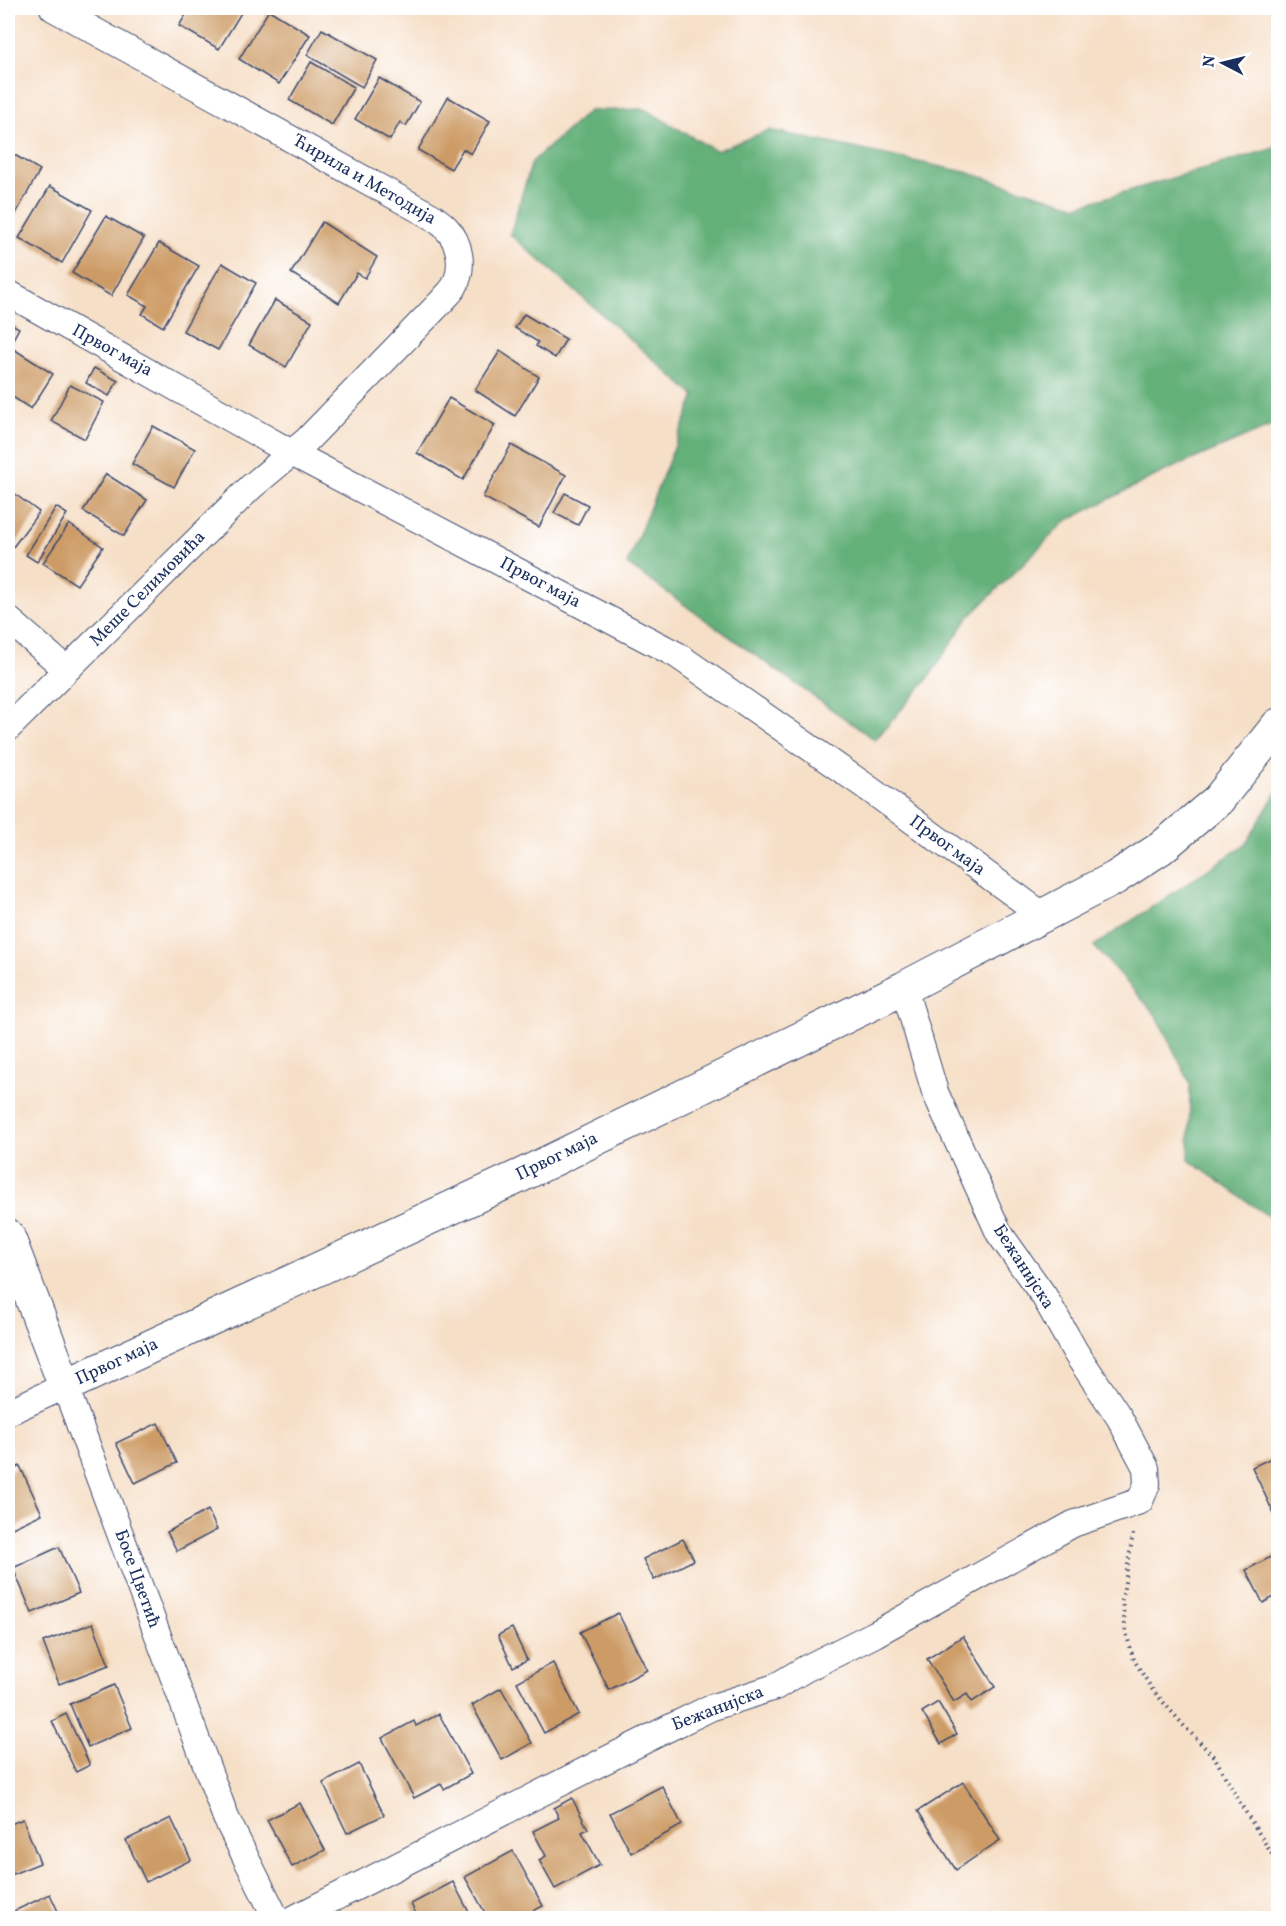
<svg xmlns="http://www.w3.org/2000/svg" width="1286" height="1926" font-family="Vollkorn,serif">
	<rect width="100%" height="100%" fill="#fff"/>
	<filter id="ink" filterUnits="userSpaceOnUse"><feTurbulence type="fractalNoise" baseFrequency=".0167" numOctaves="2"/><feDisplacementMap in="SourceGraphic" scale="12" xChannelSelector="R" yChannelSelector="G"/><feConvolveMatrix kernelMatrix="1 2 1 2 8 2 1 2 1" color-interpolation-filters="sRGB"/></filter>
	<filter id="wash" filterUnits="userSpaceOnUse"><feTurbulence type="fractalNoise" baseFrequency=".008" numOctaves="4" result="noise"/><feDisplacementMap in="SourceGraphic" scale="24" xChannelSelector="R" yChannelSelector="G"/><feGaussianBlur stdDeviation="1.35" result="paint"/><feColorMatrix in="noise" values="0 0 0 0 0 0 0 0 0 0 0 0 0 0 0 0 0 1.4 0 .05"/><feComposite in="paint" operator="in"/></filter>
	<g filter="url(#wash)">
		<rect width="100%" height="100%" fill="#f6dfc7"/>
		<g fill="#63b079" stroke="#3f706c" stroke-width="1.5">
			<polygon points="644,109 716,151 769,130 965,172 1077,206 1278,147 1278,423 1161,473 1066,521 968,618 927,680 875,740 627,564 695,396 510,234 532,162 589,111"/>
			<polygon points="1278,789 1278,1223 1189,1160 1190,1083 1156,1015 1094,946 1246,844"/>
		</g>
		<g id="blocks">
			<g fill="#cd9c66">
				<polygon points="190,8 244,8 219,49 179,26"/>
				<polygon points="269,10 310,35 279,84 239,59"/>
				<polygon points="322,29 377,60 362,87 307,55"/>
				<polygon points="311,62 354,87 332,125 289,100"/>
				<polygon points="379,78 420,102 406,126 400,122 390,140 355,119"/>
				<polygon points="448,97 490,121 471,154 463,149 451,169 418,150"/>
				<polygon points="8,151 40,170 8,228"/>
				<polygon points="50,186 92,210 62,263 19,238"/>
				<polygon points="106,216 144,238 111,296 72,273"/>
				<polygon points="322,222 377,257 365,278 357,273 339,303 291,273"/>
				<polygon points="159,243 199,266 163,327 142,314 147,306 128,295"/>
				<polygon points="222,263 256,283 218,350 183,331"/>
				<polygon points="275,300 312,321 286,367 249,345"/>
				<polygon points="524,314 566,339 555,358 536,346 538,342 515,328"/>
				<polygon points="8,322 19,328 12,341 8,339"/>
				<polygon points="12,348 53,374 31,409 8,394 8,354"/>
				<polygon points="500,351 539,377 515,416 475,390"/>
				<polygon points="94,368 118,381 109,396 86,383"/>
				<polygon points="70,385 104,402 85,439 51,421"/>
				<polygon points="449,398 495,425 463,480 417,453"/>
				<polygon points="153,426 195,449 174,487 132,464"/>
				<polygon points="511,445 566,475 539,527 483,497"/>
				<polygon points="106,474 147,500 124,536 83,511"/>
				<polygon points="8,489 39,512 13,547 8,542"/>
				<polygon points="565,493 588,505 578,525 554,513"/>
				<polygon points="56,507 67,514 37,562 26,555"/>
				<polygon points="69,524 103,547 77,585 43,563"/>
				<polygon points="158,1423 177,1463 135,1483 116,1443"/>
				<polygon points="1278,1455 1278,1512 1274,1514 1252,1467"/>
				<polygon points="20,1466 42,1514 8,1530 8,1472"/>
				<polygon points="208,1510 217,1530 177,1551 167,1532"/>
				<polygon points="683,1539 694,1560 654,1580 643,1559"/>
				<polygon points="59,1547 79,1593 32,1613 13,1568"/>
				<polygon points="1278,1553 1278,1595 1263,1603 1246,1570"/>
				<polygon points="618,1613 647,1670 609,1690 580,1632"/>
				<polygon points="93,1623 109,1665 59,1684 43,1642"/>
				<polygon points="512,1628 527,1660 513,1667 498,1635"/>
				<polygon points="963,1636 995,1687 972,1702 967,1694 954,1702 927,1659"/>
				<polygon points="553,1663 579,1714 544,1733 517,1682"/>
				<polygon points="114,1685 132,1728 88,1747 70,1704"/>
				<polygon points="501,1688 532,1743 502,1760 472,1705"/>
				<polygon points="938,1702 957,1734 941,1744 922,1712"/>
				<polygon points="66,1714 90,1765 76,1772 52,1721"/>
				<polygon points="439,1714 471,1774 444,1789 441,1784 414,1798 382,1738 414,1721 416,1726"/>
				<polygon points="359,1764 384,1815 347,1833 323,1783"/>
				<polygon points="963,1782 1000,1840 956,1870 918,1811"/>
				<polygon points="662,1786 682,1825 631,1853 610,1813"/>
				<polygon points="572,1798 588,1829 582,1832 600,1865 555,1889 539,1860 546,1856 533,1831 559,1818 554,1808"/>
				<polygon points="300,1803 325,1850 292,1867 267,1820"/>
				<polygon points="171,1818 191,1860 146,1882 126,1840"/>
				<polygon points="23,1819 40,1863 8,1876 8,1825"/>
				<polygon points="513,1851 543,1906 520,1918 488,1918 465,1877"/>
				<polygon points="453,1882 472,1918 418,1918 411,1904"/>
				<polygon points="50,1894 61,1918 8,1918 8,1914"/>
			</g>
		</g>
	</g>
	<g filter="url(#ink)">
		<use href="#blocks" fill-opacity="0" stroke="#3c496e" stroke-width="1.5"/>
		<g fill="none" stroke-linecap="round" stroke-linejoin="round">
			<defs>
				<g id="street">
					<polyline points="8,293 290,452 677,655 865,786 1044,916"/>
					<polyline points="8,619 66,669"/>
					<path d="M 8,728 L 251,487 L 306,441 L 441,302 C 445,297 451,292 454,287 C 464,268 461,243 446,228 C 442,223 436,220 431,216 L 53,8"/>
					<polyline points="8,1412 65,1386 226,1818 276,1918"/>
					<polyline points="295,1918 665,1730 710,1708 775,1687 805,1669 875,1634 1073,1524 1140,1501 1147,1484 1146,1468 1119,1417 1076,1353 1044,1296 999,1233 935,1092 904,988"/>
				</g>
				<polyline id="secondary" points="8,1236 65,1386 520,1176 904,988 1115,878 1161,848 1218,800 1278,725"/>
			</defs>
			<use href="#street" stroke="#3c496e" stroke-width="28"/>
			<use href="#secondary" stroke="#3c496e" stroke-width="35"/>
			<polyline stroke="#3c496e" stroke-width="4" stroke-dasharray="1.5 4.5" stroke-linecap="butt" points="1133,1534 1122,1600 1126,1633 1134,1660 1152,1689 1184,1726 1215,1758 1237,1798 1278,1864"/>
			<use href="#street" stroke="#fff" stroke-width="26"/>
			<use href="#secondary" stroke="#fff" stroke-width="33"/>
		</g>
	</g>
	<g text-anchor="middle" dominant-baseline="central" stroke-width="4.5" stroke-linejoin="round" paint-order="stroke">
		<g font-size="18" fill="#1b2f5e" stroke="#fff">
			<text transform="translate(364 180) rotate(30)">Ћирила и Методија</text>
			<text transform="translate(112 351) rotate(29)">Првог маја</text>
			<text transform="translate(540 583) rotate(28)">Првог маја</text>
			<text transform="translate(148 589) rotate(-45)">Меше Селимовића</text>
			<text transform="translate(947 846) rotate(36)">Првог маја</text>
			<text transform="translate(557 1157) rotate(-26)">Првог маја</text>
			<text transform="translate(1023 1267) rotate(57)">Бежанијска</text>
			<text transform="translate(117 1362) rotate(-25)">Првог маја</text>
			<text transform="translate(137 1579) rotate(70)">Босе Цветић</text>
			<text transform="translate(718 1709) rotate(-21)">Бежанијска</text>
		</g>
	</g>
	<rect width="1286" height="1926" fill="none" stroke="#fff" stroke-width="30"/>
	<g transform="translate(1223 63) rotate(277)" stroke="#ffffff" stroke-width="4.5" paint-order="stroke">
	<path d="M0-4.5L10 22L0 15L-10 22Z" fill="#1b2f5e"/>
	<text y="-9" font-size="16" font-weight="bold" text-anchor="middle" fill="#1b2f5e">N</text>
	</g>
</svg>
